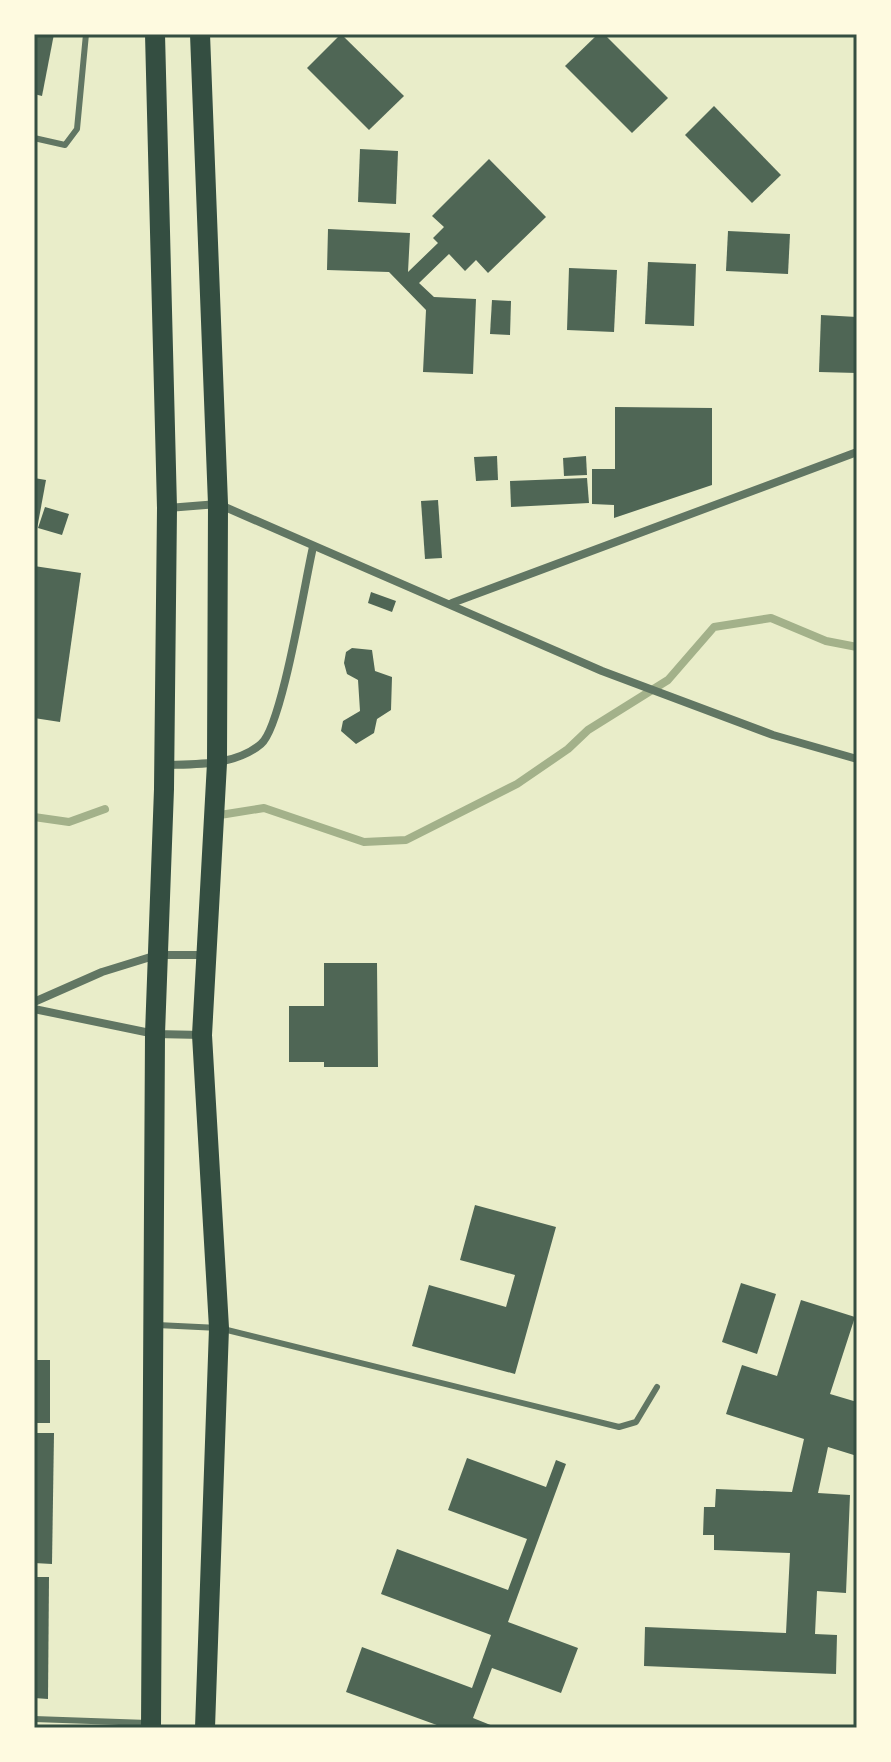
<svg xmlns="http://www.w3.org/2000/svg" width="891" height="1762" font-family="'Source Sans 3',sans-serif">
	<rect width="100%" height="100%" fill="#e9edc9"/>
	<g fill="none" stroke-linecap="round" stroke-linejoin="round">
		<g stroke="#a3b18a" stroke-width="8">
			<polyline points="220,815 264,808 364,842 406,840 517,784 568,749 588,730 668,680 714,627 771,618 826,641 857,647"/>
			<polyline points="34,817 69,822 105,809"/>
		</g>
	</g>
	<g fill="#4f6655">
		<polygon points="34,34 54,34 42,96 34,94"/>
		<polygon points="341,34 404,96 369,130 307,68"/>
		<polygon points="598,34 604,34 668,98 632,133 565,66"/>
		<polygon points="714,106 781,175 752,203 685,135"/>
		<polygon points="360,149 398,151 396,204 358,202"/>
		<polygon points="489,159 546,217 488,273 476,260 465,271 449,254 419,283 434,297 476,299 473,374 423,372 426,310 389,272 327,270 328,229 410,233 408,272 438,243 433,238 444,227 432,216"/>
		<polygon points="728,231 790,234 788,274 726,271"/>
		<polygon points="648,262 696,264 694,326 645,324"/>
		<polygon points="569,268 617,270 614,332 567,330"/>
		<polygon points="492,300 511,301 510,335 490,334"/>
		<polygon points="821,315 857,317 857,373 819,372"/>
		<polygon points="615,407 712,408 712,485 614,518 614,505 592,504 592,469 615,469"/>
		<polygon points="497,456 498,480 476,481 474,457"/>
		<polygon points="586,456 587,475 564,476 563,458"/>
		<polygon points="34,478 46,480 37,529 34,528"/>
		<polygon points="587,478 589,503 511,507 510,481"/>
		<polygon points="438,500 442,558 425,559 421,501"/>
		<polygon points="45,507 69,514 62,535 38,528"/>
		<polygon points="34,566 81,573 60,722 34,718"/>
		<polygon points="371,592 396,601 392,612 368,603"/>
		<polygon points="352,648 372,650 375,671 392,677 391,710 377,719 374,733 356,744 341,731 343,721 360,711 358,680 347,674 344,663 346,652"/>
		<polygon points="324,963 377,963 378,1067 324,1067 324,1062 289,1062 289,1006 324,1006"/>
		<polygon points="475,1205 556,1227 515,1374 412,1346 429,1285 506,1307 515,1275 460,1260"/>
		<polygon points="741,1283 776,1294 757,1354 722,1342"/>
		<polygon points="801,1300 855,1317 830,1394 857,1402 857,1456 828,1447 818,1493 850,1495 846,1593 817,1591 815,1634 837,1635 836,1674 644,1666 645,1627 786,1633 790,1553 714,1550 714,1535 703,1535 704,1507 715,1507 716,1489 792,1492 804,1439 726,1414 742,1365 777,1376"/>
		<rect x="34" y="1360" width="16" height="63"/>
		<polygon points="34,1433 54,1433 52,1564 34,1563"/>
		<polygon points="467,1458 546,1487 556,1460 566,1464 508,1622 578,1648 561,1693 492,1668 473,1718 498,1728 445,1728 346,1692 362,1647 472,1688 491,1635 381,1594 397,1549 508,1590 527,1539 448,1510"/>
		<polygon points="34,1577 49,1577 48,1699 34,1698"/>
	</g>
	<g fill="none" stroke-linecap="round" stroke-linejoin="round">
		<g stroke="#617663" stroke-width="6">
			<polyline points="34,138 65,145 77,129 86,34"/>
			<polyline points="157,1325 219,1328 619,1427 636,1422 657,1387"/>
			<polyline points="34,1719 148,1723"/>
		</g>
		<g stroke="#617663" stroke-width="8">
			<polyline points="168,508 218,504 602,671 773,735 857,759"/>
			<polyline points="452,603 857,452"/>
			<path d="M 165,765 C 196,764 235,766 261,744 C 282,727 305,581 313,547"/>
			<polyline points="34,1002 102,972 157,955 205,955"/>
			<polyline points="34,1009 155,1034 202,1035"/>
		</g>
		<g stroke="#344e41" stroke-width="20">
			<polyline points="200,34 218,504 217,763 202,1035 219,1328 205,1728"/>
			<polyline points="151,1728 155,1034 164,789 167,508 155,34"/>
		</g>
	</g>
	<rect width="891" height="1762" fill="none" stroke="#fefae0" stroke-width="72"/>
	<rect x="36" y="36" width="819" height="1690" fill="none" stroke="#344e41" stroke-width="3"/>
</svg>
